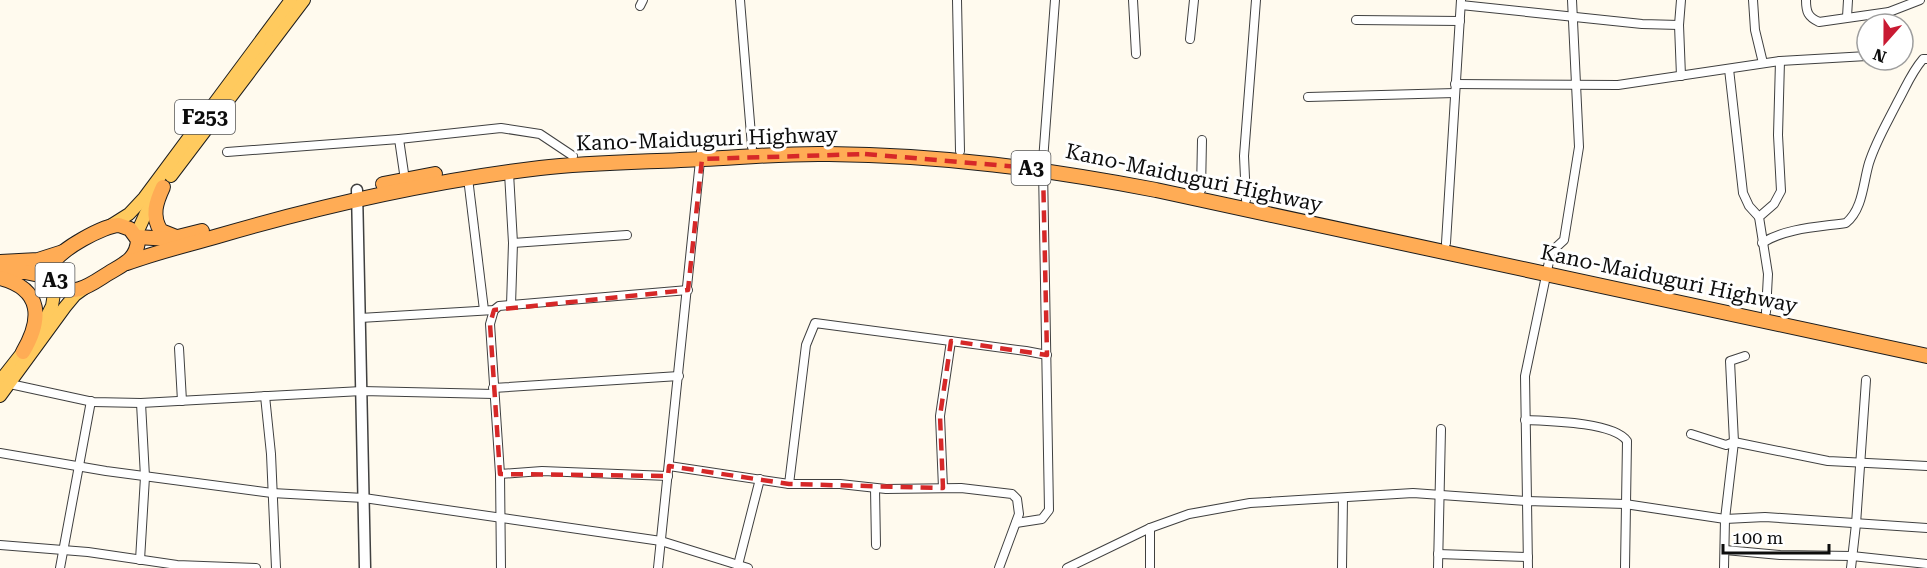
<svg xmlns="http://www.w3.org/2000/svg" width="1927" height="568" font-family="'Roboto Serif',serif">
	<rect width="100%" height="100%" fill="#fffaee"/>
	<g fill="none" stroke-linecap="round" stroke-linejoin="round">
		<defs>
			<g id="minor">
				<polyline points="740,0 752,147"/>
				<polyline points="957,0 960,151"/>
				<polyline points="1133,0 1136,54"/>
				<polyline points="1681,0 1679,25 1681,76"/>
				<polyline points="1753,0 1755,30 1763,63"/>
				<path d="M 1806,0 C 1806,12 1808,17 1819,22 L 1889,12"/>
				<polyline points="1461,5 1642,24 1679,25"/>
				<polyline points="640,6 643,0"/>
				<polyline points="1847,17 1848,0"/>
				<polyline points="1356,20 1460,21"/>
				<polyline points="1888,24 1889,12 1920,0"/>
				<polyline points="1190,39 1194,0"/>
				<polyline points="1729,69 1743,193 1749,206 1759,217"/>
				<polyline points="1455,84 1618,85 1780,61 1867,56"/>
				<polyline points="1308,97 1455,93"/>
				<polyline points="399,139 405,180"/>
				<polyline points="227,152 399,139 501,128 540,134 573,156"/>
				<polyline points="1043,161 1055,0"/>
				<polyline points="509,173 513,243 511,305"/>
				<polyline points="468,178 484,310"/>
				<polyline points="1201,190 1202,140"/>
				<polyline points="1246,200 1244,156 1256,0"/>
				<polyline points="513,243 627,235"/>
				<polyline points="1446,243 1461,0"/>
				<path d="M 1762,243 C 1786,228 1818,227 1846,223 C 1863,209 1863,183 1869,163 C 1876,141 1887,123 1897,103 C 1906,87 1911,73 1923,59 L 1927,59"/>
				<polyline points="494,310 490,324 500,474 501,568"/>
				<polyline points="1766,312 1768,274 1759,217 1774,204 1781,191 1778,135 1780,61"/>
				<polyline points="360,318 494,310 499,306 688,290"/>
				<polyline points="179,348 182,401"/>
				<polyline points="10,384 93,402 141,403 362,391 494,394"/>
				<polyline points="493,388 679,376"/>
				<polyline points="265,396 271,454 276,568"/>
				<path d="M 1525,420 C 1548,421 1614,422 1627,441 L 1625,568"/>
				<polyline points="1691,434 1726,445 1734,442 1828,461 1927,466"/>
				<polyline points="0,453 106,471 272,493 364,498 661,541 748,568"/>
				<polyline points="669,466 789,484 840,484 886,489 961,488 1012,494 1017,499 1019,514 999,568"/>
				<polyline points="500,474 542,471 668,476"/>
				<polyline points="789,484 806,345 815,323 1026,351 1047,355"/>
				<polyline points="875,488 876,545"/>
				<polyline points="943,488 940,416 951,341"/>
				<polyline points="1016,523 1042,519 1049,510 1043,169"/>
				<polyline points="0,545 88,552 177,565 256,568"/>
				<polyline points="1725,550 1780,555 1852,556 1927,564"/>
				<polyline points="1438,554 1528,557"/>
				<polyline points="140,560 145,477 141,403"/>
				<polyline points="738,565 760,479"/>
				<polyline points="60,568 91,401"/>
				<polyline points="658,568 701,151"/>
				<polyline points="1067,568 1150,528 1189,514 1250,503 1413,493 1527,501 1525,376 1551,252 1564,240 1579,147 1572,0"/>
				<polyline points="1150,568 1150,528"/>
				<polyline points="1342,568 1343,498"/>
				<polyline points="1438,568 1441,429"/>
				<polyline points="1528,568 1527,501 1625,504 1725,519 1765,517 1927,528"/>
				<polyline points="1724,568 1725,519 1734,442 1730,361 1745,356"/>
				<polyline points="1851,568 1856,524 1866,380"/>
			</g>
			<polyline id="tertiary" points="357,190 365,568"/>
			<g id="primary">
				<polyline points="171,176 304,0"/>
				<polyline points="110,226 129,214 144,198 291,0"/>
				<polyline points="136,235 146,213 157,195"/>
				<polyline points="41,328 52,306 56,281"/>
				<polyline points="0,381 29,344"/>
				<polyline points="0,396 65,307 75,295 86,287"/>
			</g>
			<g id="trunk">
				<polyline points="383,184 435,174"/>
				<path d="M 163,187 C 156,202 151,216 161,231 L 176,237"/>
				<path d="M 119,225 L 130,229 L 138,240 C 137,259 124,264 109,273 C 94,282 72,301 56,282 C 52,277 51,270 53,264 C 58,250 105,225 119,225 Z"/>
				<polyline points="137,237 170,239 202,231"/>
				<polyline points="0,262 38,260 63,252"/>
				<path d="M 127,263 C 157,252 187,245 218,236 C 324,205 431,181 540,168 C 594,162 649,162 703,159 C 745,157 787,153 829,154 C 941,155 1046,169 1156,190 L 1927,356"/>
				<polyline points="0,272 25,272 54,278"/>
				<path d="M 0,278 C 43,289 42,320 23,352"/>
			</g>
		</defs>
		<use href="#minor" stroke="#404040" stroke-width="10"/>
		<use href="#tertiary" stroke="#404040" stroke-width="13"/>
		<use href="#primary" stroke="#1e1e1e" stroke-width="14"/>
		<use href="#trunk" stroke="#1e1e1e" stroke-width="16"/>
		<use href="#minor" stroke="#fff" stroke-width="8"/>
		<use href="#tertiary" stroke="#fff" stroke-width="10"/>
		<use href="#primary" stroke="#ffca5e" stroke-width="12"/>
		<use href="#trunk" stroke="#ffac55" stroke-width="14"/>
	</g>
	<path fill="none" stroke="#d62828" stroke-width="4.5" stroke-dasharray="12 8" stroke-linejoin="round" d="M 865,154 L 1043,169 L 1047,355 L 951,341 L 940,416 L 943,488 L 789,484 L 669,466 L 668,476 L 500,474 L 490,324 L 494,310 L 688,290 L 702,159 Z"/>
	<g text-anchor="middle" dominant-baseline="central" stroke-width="6" stroke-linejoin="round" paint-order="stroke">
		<g fill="#fff" stroke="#565656" stroke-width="1.5">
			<rect x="175" y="100" width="60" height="34" rx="4.5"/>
			<rect x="1011.5" y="151" width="39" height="34" rx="4.5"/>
			<rect x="35.5" y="263" width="39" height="34" rx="4.5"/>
		</g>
		<g font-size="20" font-weight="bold" fill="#0d0d0d">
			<text x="205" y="117">F253</text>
			<text x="1031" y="168">A3</text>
			<text x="55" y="280">A3</text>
		</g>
		<g font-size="21" fill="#0d0d0d" stroke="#fff">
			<text transform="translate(707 139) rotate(-2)">Kano-Maiduguri Highway</text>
			<text transform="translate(1194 178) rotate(12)">Kano-Maiduguri Highway</text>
			<text transform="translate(1669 279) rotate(12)">Kano-Maiduguri Highway</text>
		</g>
	</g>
	<g transform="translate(1885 42) rotate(201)"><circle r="28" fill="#ffffff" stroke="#9e9e9e" stroke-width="1.5"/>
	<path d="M0-4.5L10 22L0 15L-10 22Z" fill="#c91a32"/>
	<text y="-9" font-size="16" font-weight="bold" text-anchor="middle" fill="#0d0d0d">N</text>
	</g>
	<path d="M1723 544v9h106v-9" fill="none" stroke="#0d0d0d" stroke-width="3"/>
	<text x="1732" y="544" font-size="18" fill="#0d0d0d" stroke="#ffffff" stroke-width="4.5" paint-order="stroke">100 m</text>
</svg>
